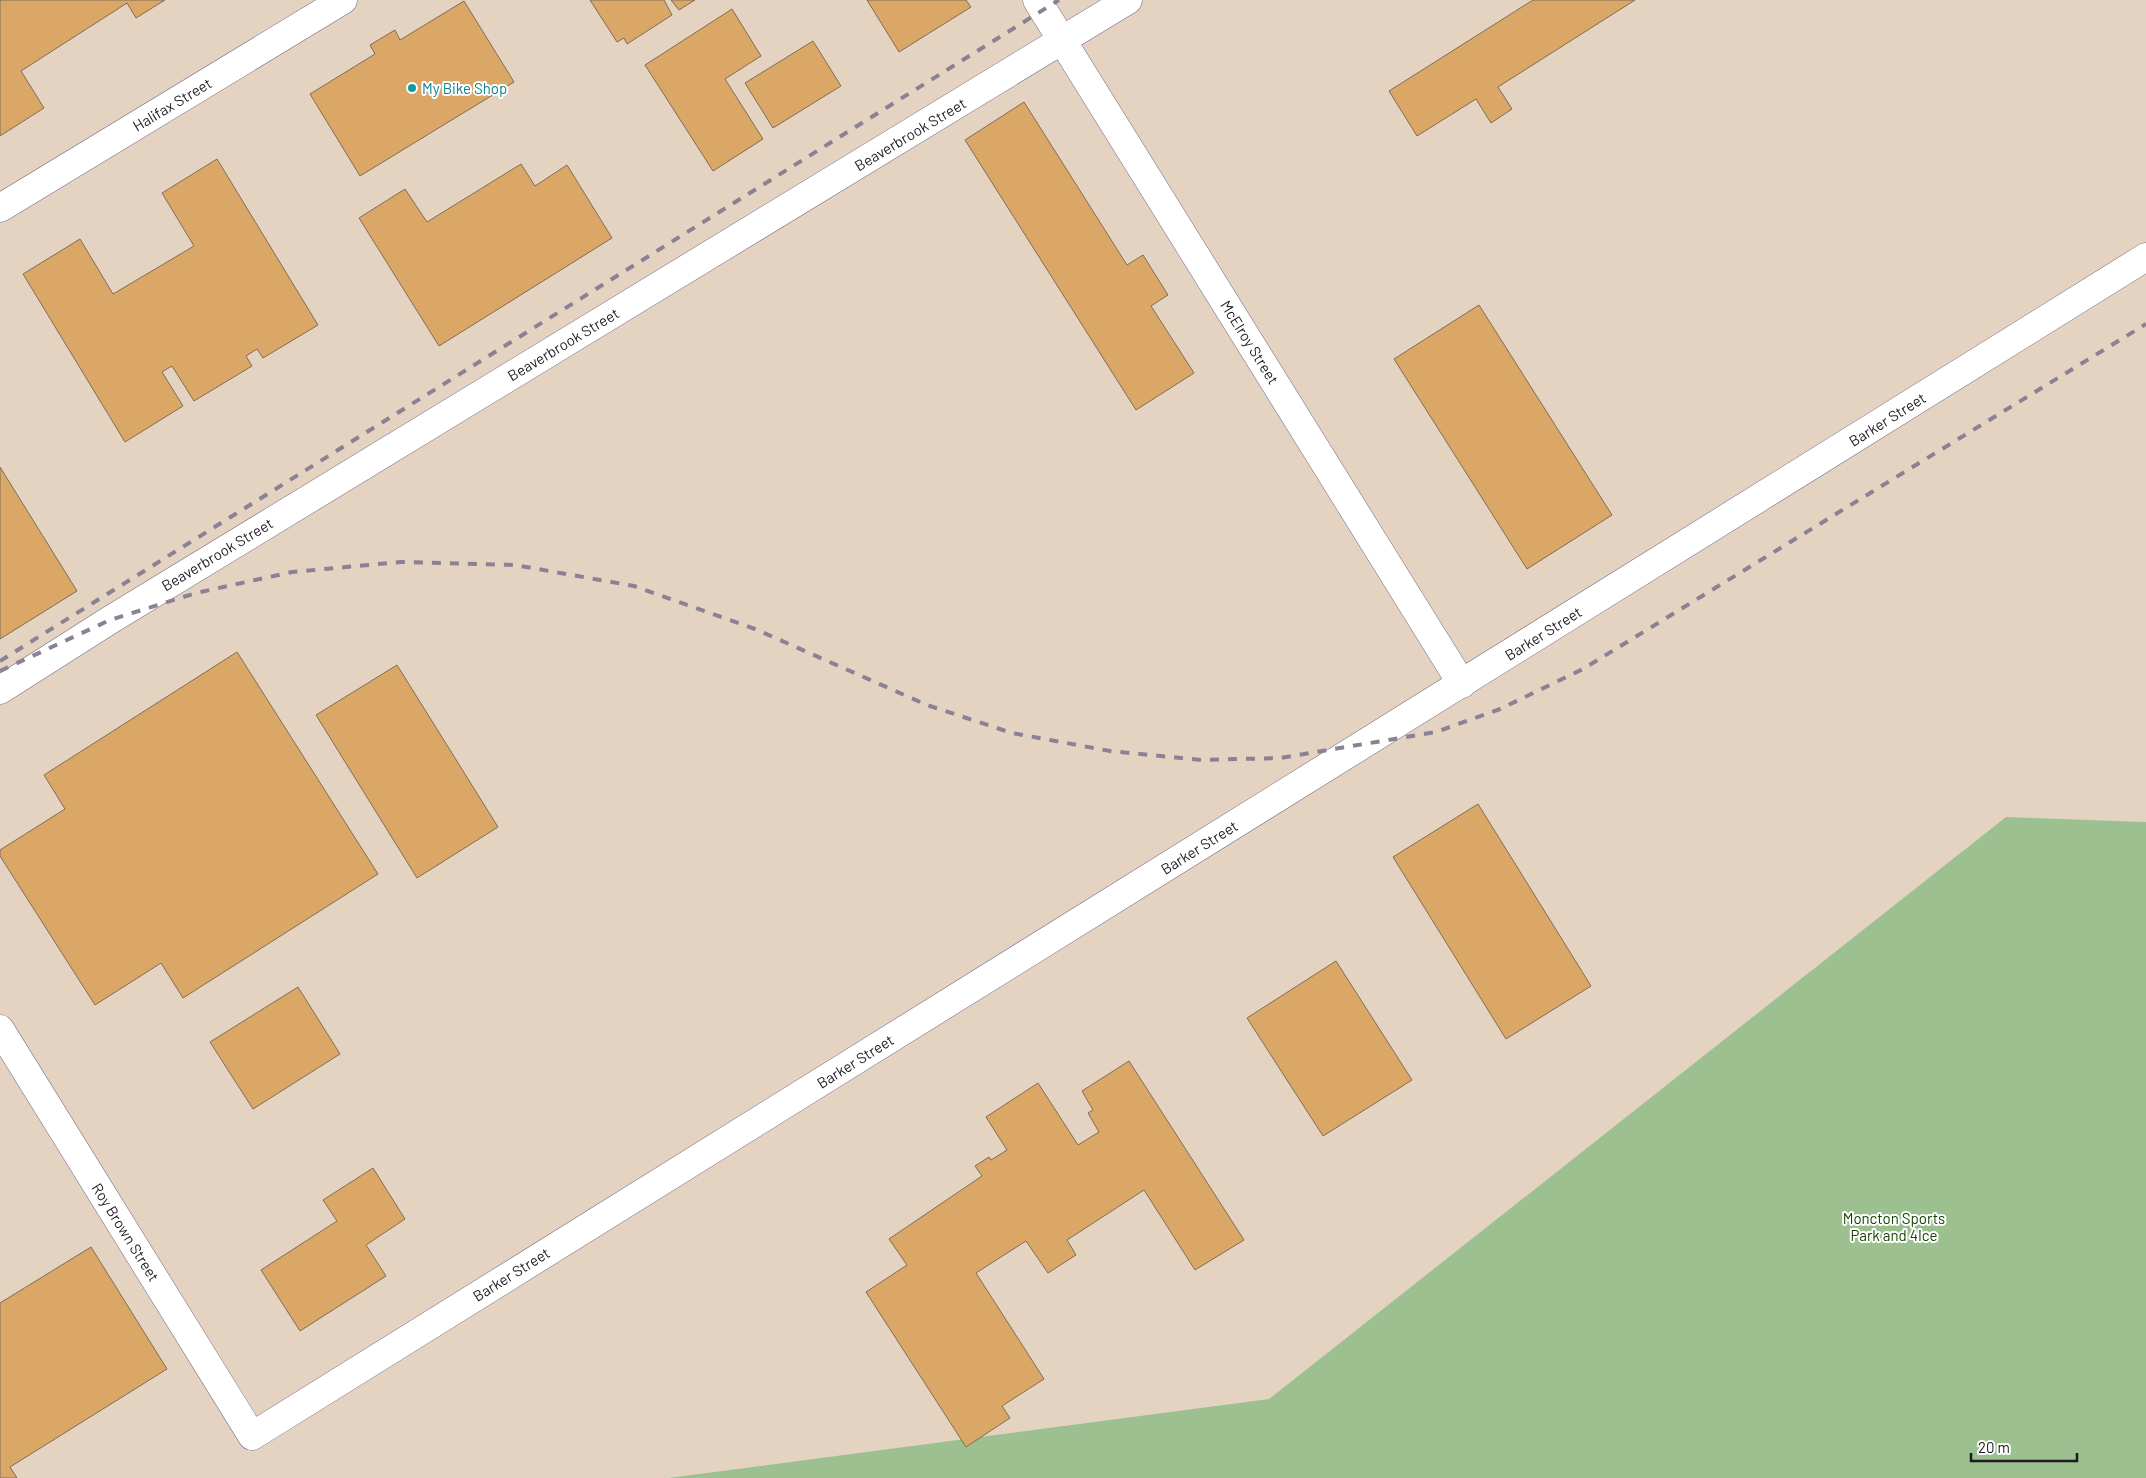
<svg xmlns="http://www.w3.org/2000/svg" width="2146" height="1478" font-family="Barlow,sans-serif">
	<rect width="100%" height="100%" fill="#e7daf6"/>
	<polygon fill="#e5d3c2" points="0,0 2146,0 2146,822 2006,817 1269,1399 668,1478 0,1478"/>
	<polygon fill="#9cc08f" points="2006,817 2146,822 2146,1478 668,1478 1269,1399"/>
	<g fill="#daa767" stroke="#7f6d57">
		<polygon points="0,0 165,0 136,18 127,3 21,71 44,108 0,136"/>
		<polygon points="590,0 664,0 672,15 627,44 624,38 617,42"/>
		<polygon points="671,0 695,0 679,10"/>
		<polygon points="867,0 966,0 971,7 899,52"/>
		<polygon points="1533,0 1635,0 1498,87 1512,109 1491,123 1476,99 1417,136 1389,91"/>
		<polygon points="464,1 514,82 360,176 310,94 375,54 370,45 395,30 400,40"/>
		<polygon points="732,9 761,56 725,79 763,139 713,171 645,65"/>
		<polygon points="813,41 841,86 773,128 745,83"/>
		<polygon points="1024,102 1127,265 1143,255 1168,295 1151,306 1194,373 1136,410 965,140"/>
		<polygon points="217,159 318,325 263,358 257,349 246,356 252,366 194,401 172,366 162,372 183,406 125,442 23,274 80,239 113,294 194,246 162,193"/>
		<polygon points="521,164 535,186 567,165 612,238 439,346 359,218 405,189 427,222"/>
		<polygon points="1479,305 1612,515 1527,569 1394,359"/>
		<polygon points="0,467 77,591 0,639"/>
		<polygon points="237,652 378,874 183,998 161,963 95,1005 0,856 0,850 65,809 44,775"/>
		<polygon points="397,665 498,827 417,878 316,715"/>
		<polygon points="1478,804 1591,986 1506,1039 1393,857"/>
		<polygon points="1336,961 1412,1080 1323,1136 1247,1018"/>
		<polygon points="298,987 340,1054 253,1109 210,1042"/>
		<polygon points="1129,1061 1244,1240 1195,1270 1144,1190 1067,1240 1076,1255 1048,1273 1026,1241 976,1273 1044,1379 1002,1406 1010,1418 966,1447 866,1292 907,1265 889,1239 982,1176 975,1166 989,1157 991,1160 1007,1150 986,1117 1038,1083 1078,1145 1099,1132 1088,1113 1093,1110 1082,1091"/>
		<polygon points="373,1168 405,1219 366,1245 386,1276 300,1331 261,1270 337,1221 323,1200"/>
		<polygon points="91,1247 167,1369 10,1467 17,1478 0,1478 0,1303"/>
	</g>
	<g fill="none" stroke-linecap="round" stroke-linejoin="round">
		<defs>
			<g id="street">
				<polyline points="1037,0 1462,684"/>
				<polyline points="0,208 343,0"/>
				<polyline points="0,690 110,620 1128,0"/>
				<polyline points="0,1029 252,1436 2146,257"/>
			</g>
		</defs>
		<use href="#street" stroke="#786c85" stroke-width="29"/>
		<use href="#street" stroke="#fff" stroke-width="28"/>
		<g stroke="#8a8194" stroke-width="4" stroke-dasharray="9 9" stroke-linecap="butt">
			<polyline points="0,661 1059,0"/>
			<polyline points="0,671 110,620 196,593 292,572 401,562 515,565 634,586 755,629 927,705 1012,733 1110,751 1201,760 1280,758 1436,732 1500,709 1583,669 2146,324"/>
		</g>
	</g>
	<circle fill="#0f9aa8" stroke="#fff" stroke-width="2" cx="412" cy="88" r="5"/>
	<g text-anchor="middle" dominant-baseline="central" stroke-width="4" stroke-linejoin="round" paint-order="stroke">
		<g font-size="15" fill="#0d838f" stroke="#fff" text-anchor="start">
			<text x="422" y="88">My Bike Shop</text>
		</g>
		<g font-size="15" fill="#1e1923" stroke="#fff">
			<text transform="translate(172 104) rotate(-31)">Halifax Street</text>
			<text transform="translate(910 134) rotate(-31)">Beaverbrook Street</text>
			<text transform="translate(1250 342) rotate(58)">McElroy Street</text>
			<text transform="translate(563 344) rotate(-31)">Beaverbrook Street</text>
			<text transform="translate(1887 419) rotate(-32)">Barker Street</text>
			<text transform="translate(217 554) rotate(-31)">Beaverbrook Street</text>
			<text transform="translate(1543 633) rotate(-32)">Barker Street</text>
			<text transform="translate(1199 847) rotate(-32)">Barker Street</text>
			<text transform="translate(855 1061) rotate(-32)">Barker Street</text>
			<text transform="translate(126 1232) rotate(58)">Roy Brown Street</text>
			<text transform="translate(511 1274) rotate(-32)">Barker Street</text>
		</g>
		<g font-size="15" fill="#174300" stroke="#fff">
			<text x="1894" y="1218">Moncton Sports<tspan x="1894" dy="17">Park and 4Ice</tspan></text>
		</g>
	</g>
	<path d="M1971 1453v8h106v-8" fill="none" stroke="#1e1923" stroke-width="2.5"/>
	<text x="1978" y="1453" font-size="15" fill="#1e1923" stroke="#ffffff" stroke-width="4" paint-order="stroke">20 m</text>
</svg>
